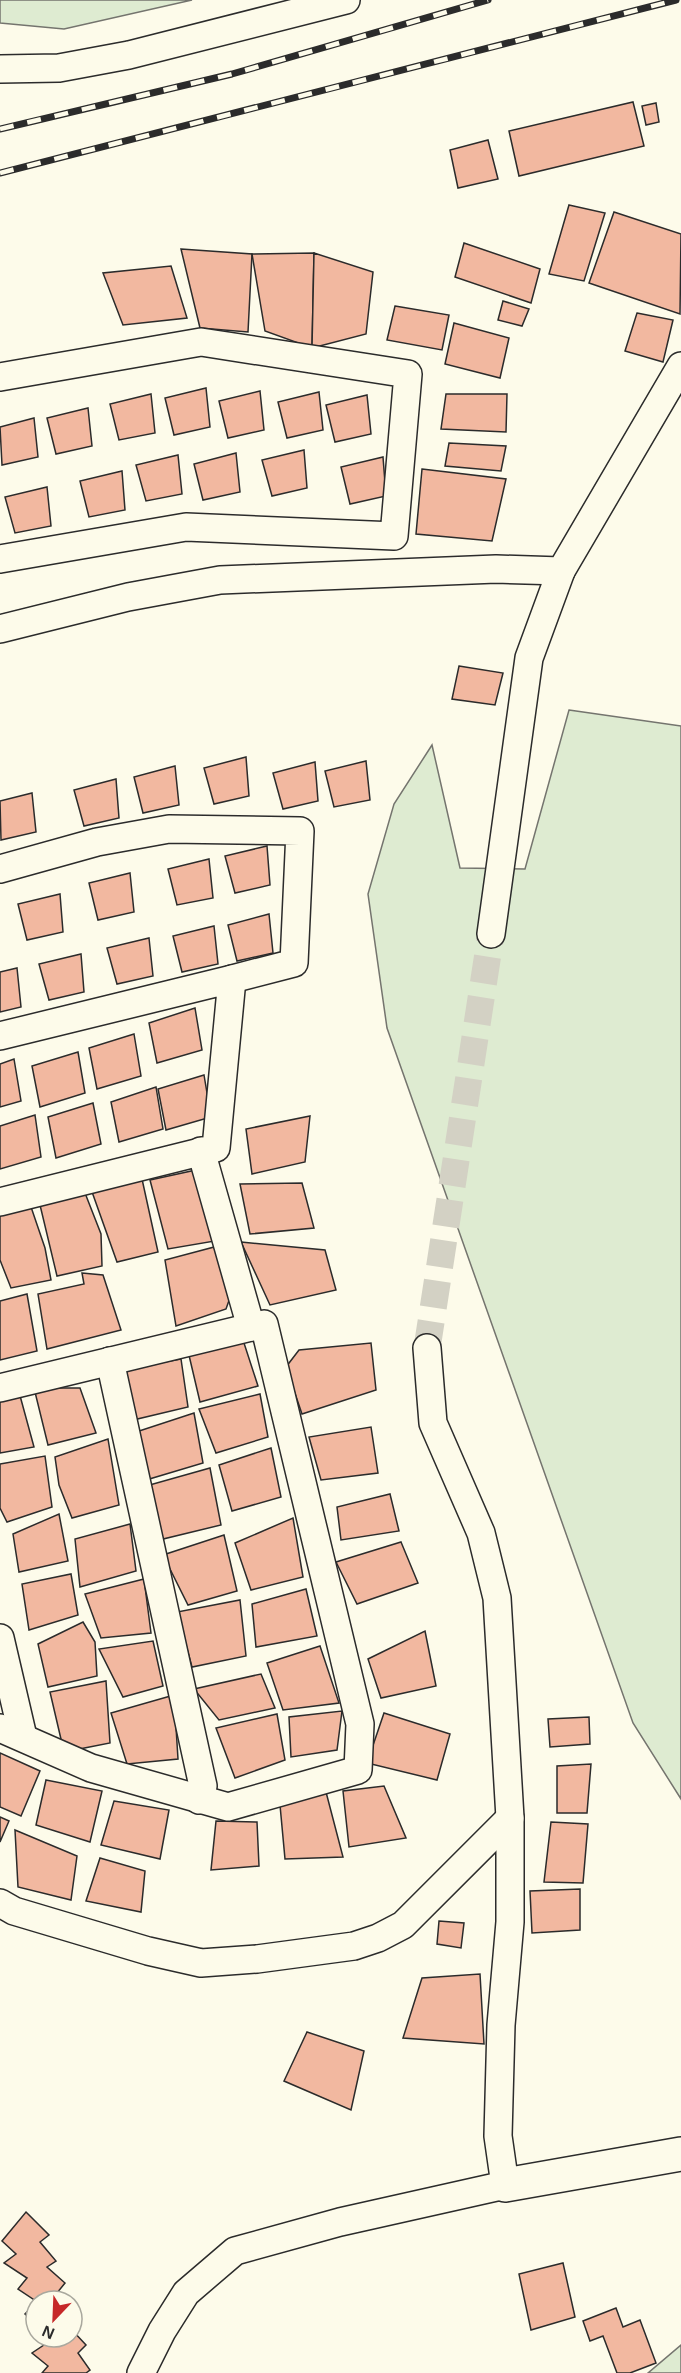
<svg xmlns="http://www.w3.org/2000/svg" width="681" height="2373" font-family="Arial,sans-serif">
	<rect width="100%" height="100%" fill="#fdfbea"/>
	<g fill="#deebd1" stroke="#74746e" stroke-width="1.5">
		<polygon points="0,0 192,0 64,29 0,23"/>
		<polygon points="569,710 681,726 681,1799 633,1723 387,1028 368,894 394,804 432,745 460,868 525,869"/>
		<polygon points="681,2345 681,2373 648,2373"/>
	</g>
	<g fill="#f2b8a0" stroke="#2b2b2b" stroke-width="1.5">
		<polygon points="633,102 644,146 519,176 509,131"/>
		<polygon points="656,103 659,122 646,125 642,106"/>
		<polygon points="488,140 498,179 458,188 450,150"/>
		<polygon points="569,205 605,213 584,281 549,274"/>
		<polygon points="614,212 681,234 680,314 589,283"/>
		<polygon points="464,243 540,269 531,303 455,277"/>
		<polygon points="181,249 252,254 248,332 200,328"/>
		<polygon points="314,253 312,348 265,331 252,254"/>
		<polygon points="314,253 373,272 366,334 312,348"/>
		<polygon points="171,266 187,318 123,325 103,273"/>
		<polygon points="503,301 529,309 522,326 498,320"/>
		<polygon points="395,306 449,315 442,350 387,340"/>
		<polygon points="637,313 673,320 663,362 625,351"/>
		<polygon points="454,323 509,338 500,378 445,364"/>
		<polygon points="206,388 210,427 174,435 165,398"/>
		<polygon points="260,391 264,430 228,438 219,401"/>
		<polygon points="319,392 323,430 287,438 278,402"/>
		<polygon points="151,394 155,433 119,440 110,404"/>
		<polygon points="446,394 507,394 506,432 441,429"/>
		<polygon points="367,395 371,434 335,442 326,405"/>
		<polygon points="88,408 92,446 56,454 47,418"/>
		<polygon points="34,418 38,457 2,465 0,427"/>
		<polygon points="449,443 506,446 501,471 445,466"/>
		<polygon points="304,450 307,488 272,496 262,460"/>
		<polygon points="236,453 240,492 203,500 194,464"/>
		<polygon points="178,455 182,494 146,501 136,465"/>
		<polygon points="383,457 386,496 350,504 341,467"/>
		<polygon points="422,469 506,479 492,541 416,534"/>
		<polygon points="122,471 125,510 89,517 80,481"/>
		<polygon points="47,487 51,526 15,533 5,497"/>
		<polygon points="459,666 503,673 495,705 452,699"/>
		<polygon points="246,757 249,796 214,804 204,768"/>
		<polygon points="366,761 370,800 334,807 325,771"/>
		<polygon points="315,762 318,801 283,809 273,773"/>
		<polygon points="175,766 179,805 143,813 134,777"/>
		<polygon points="116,779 119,818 84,826 74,790"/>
		<polygon points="32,793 36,832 1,840 0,801"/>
		<polygon points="267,846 270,885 235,893 225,856"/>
		<polygon points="209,859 213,898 177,905 168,869"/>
		<polygon points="130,873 134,912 98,920 89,883"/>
		<polygon points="60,894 63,932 27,940 18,904"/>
		<polygon points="269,914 273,953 237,961 228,925"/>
		<polygon points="214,926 218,964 182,972 173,936"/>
		<polygon points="149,938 153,976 117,984 107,948"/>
		<polygon points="81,954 84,992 49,1000 39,964"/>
		<polygon points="17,968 21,1007 0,1012 0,972"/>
		<polygon points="195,1008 202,1050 157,1063 149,1023"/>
		<polygon points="134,1034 141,1076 97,1089 89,1048"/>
		<polygon points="78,1052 85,1093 40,1107 32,1066"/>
		<polygon points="14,1059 21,1101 0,1107 0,1064"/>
		<polygon points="204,1075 211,1117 166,1130 158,1089"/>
		<polygon points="156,1087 163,1129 119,1142 111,1102"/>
		<polygon points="93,1103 101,1144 56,1158 48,1117"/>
		<polygon points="35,1115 41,1157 0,1169 0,1126"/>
		<polygon points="310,1116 305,1162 252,1174 246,1129"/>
		<polygon points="196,1170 215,1241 168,1249 150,1180"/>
		<polygon points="142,1179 158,1252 117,1262 91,1189"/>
		<polygon points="302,1183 314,1228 250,1234 240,1184"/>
		<polygon points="85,1193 101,1234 102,1266 57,1276 40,1205"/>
		<polygon points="30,1204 45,1248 51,1280 11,1288 0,1260 0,1216 7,1206"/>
		<polygon points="241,1242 325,1250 336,1290 270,1305"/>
		<polygon points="218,1246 232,1292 226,1309 176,1326 165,1260"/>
		<polygon points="82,1273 103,1275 121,1330 47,1349 38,1294 84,1284"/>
		<polygon points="27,1294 37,1351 0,1360 0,1301"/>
		<polygon points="243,1340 258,1386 200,1402 188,1351"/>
		<polygon points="371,1343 376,1390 302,1414 286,1367 299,1350"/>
		<polygon points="181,1359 188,1407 133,1420 120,1370"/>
		<polygon points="34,1388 80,1388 96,1433 48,1445"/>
		<polygon points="19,1392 34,1447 0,1453 0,1400"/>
		<polygon points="260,1394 268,1437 216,1453 199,1409"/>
		<polygon points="194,1413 203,1463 146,1480 133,1433"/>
		<polygon points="371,1427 378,1473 321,1480 309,1437"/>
		<polygon points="108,1439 119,1505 72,1518 59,1485 55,1457"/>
		<polygon points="271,1448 281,1497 232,1511 219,1465"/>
		<polygon points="45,1456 52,1507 7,1522 0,1508 0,1464"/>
		<polygon points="210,1468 221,1525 163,1539 146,1486"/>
		<polygon points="390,1494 399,1531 341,1540 337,1507"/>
		<polygon points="59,1514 68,1561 19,1572 13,1534"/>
		<polygon points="293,1518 303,1577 251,1590 235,1543"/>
		<polygon points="130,1524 136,1571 80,1587 75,1539"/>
		<polygon points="224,1535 237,1591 188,1605 163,1555"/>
		<polygon points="401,1542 418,1583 357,1604 336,1562"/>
		<polygon points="71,1574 78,1615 29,1630 22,1584"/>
		<polygon points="144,1579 151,1633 101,1638 85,1594"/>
		<polygon points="306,1589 317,1636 256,1647 252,1604"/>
		<polygon points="240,1600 246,1656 192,1667 177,1612"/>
		<polygon points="83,1622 95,1642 97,1676 48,1687 38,1644"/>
		<polygon points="425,1631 436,1686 381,1698 368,1659"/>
		<polygon points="153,1641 163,1686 123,1697 99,1649"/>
		<polygon points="320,1646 339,1703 283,1710 267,1663"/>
		<polygon points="261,1674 275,1708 219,1720 194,1689"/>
		<polygon points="106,1681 110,1743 64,1752 50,1692"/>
		<polygon points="174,1695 178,1759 127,1764 111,1713"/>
		<polygon points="342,1711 337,1750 291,1757 289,1717"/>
		<polygon points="384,1713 450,1734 437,1780 367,1763"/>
		<polygon points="277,1714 285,1760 235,1778 216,1728"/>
		<polygon points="589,1717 590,1744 550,1747 548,1719"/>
		<polygon points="0,1753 40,1771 21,1816 0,1807"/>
		<polygon points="591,1764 587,1813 557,1813 557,1766"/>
		<polygon points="46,1780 102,1791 90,1842 36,1825"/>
		<polygon points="384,1786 406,1838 349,1847 343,1791"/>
		<polygon points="326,1792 343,1857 285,1859 280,1805"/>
		<polygon points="114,1801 169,1810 160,1859 101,1845"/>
		<polygon points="0,1817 9,1821 0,1842"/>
		<polygon points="216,1821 257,1822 259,1866 211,1870"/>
		<polygon points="551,1822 588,1824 583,1883 544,1882"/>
		<polygon points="15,1830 77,1856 71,1900 18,1887"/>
		<polygon points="100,1858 145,1871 141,1912 86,1901"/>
		<polygon points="580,1889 580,1930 532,1933 530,1891"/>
		<polygon points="439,1921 464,1923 461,1948 437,1944"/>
		<polygon points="480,1974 484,2044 403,2038 422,1978"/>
		<polygon points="307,2032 364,2051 351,2110 284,2081"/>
		<polygon points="26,2212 49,2235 40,2242 56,2261 47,2267 65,2283 57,2293 64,2301 36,2301 18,2289 27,2278 4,2263 16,2254 2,2241"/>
		<polygon points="563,2263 575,2317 531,2330 519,2274"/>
		<polygon points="36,2303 36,2324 25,2314"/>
		<polygon points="616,2308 623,2327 640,2320 656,2363 630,2373 617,2373 603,2336 590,2341 583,2321"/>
		<polygon points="72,2330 86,2345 78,2353 90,2370 86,2373 42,2373 48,2366 32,2353 56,2337 72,2337"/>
	</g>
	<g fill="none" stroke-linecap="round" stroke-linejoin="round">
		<polyline stroke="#d3d1c4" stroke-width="27" stroke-dasharray="27 14" stroke-linecap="butt" points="427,1348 491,934"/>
		<defs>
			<g id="street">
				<polyline points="0,69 59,68 129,55 346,0"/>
				<polyline points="0,377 201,342 408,374 394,536 186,527 0,559"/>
				<polyline points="0,629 128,597 220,580 496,569 561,571 681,366"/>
				<polyline points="0,869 97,842 169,829 300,831 294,963 232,979"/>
				<polyline points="491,934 529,658 561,571"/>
				<polyline points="0,1036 232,979 216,1148 0,1202"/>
				<polyline points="201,1151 251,1327"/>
				<polyline points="110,1361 203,1786 199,1800"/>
				<polyline points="0,1388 264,1324 360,1724 358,1770 228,1807 91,1768 0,1728"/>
				<polyline points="0,1638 23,1737"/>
				<polyline points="0,1903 14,1911 148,1951 201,1963 257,1959 354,1946 378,1938 403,1925 510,1818"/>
				<polyline points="141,2373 162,2331 186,2293 235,2251 340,2222 505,2185 498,2136 501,2025 510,1922 510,1818 497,1598 481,1533 433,1423 427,1348"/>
			</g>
			<polyline id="secondary" points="505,2185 681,2154"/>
		</defs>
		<use href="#street" stroke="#2b2b2b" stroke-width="30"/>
		<use href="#secondary" stroke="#2b2b2b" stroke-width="36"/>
		<use href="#street" stroke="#fdfbea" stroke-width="27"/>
		<use href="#secondary" stroke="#fdfbea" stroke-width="33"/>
		<defs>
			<g id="rail">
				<polyline points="0,129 232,74 488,0"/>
				<polyline points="0,173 676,0"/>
			</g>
		</defs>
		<use href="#rail" stroke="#2b2b2b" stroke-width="7"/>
		<use href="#rail" stroke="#fdfbea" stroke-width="4.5" stroke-dasharray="14" stroke-linecap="butt"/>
	</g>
	<g transform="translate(54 2319) rotate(203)"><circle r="28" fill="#fdfbea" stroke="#a9a89e" stroke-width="1.5"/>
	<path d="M0-4.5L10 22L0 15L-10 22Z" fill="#c62828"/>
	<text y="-9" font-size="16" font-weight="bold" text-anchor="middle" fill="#2b2b2b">N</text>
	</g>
</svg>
